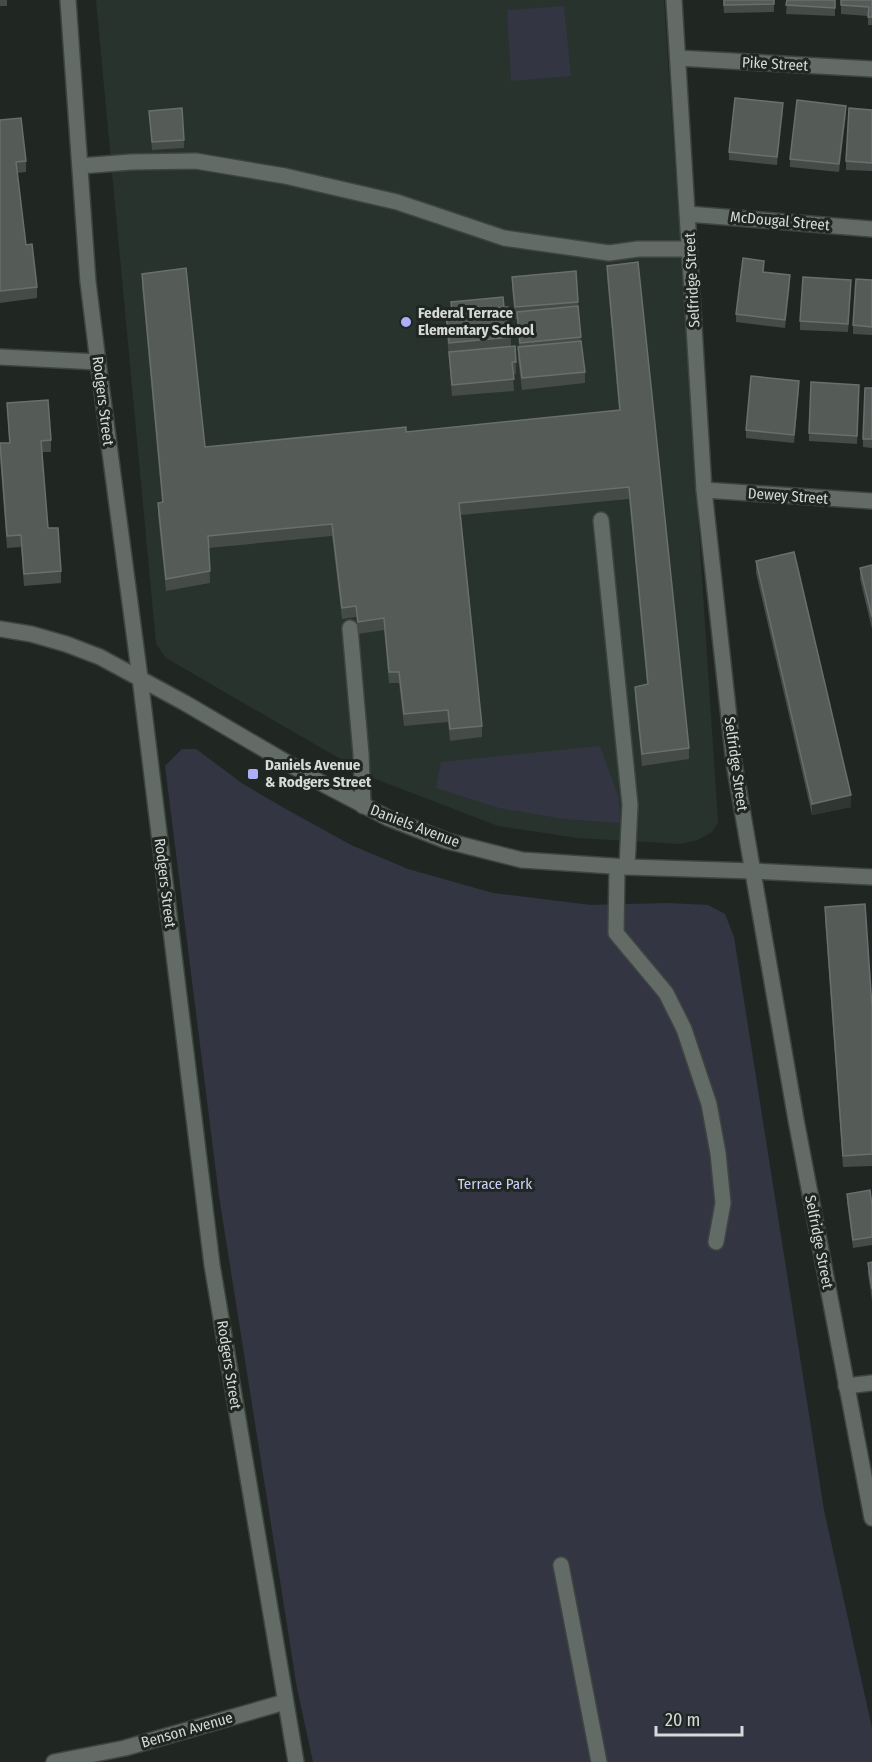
<svg xmlns="http://www.w3.org/2000/svg" width="872" height="1762" font-family="'Fira Sans Condensed',sans-serif">
	<rect width="100%" height="100%" fill="#202723"/>
	<polygon fill="#27332c" points="96,0 664,0 718,822 712,832 698,840 680,844 577,838 498,826 373,778 166,658 156,644"/>
	<g fill="#343543">
		<polygon points="564,6 571,76 511,81 507,10"/>
		<polygon points="600,746 619,798 620,823 564,819 499,808 436,788 441,762"/>
		<polygon points="182,749 196,749 243,784 284,808 351,845 408,869 493,893 591,905 668,903 708,905 725,914 734,937 824,1510 872,1728 872,1762 313,1762 297,1688 219,1196 165,766"/>
	</g>
	<g fill="none" stroke-linecap="round" stroke-linejoin="round">
		<defs>
			<g id="minor">
				<polyline points="68,0 88,282 98,362 140,678 212,1265 296,1762"/>
				<polyline points="674,0 704,490 734,763 796,1120 872,1518"/>
				<polyline points="678,58 872,69"/>
				<polyline points="80,166 131,162 196,161 285,176 397,202 504,238 609,253 638,249 689,249"/>
				<polyline points="688,214 872,229"/>
				<polyline points="0,357 98,362"/>
				<polyline points="704,490 872,501"/>
				<polyline points="601,520 630,805 627,867"/>
				<polyline points="350,628 361,754 363,806"/>
				<polyline points="0,629 31,634 66,644 100,657 185,703 325,785 388,818 447,841 522,860 627,867 753,871 872,877"/>
				<polyline points="617,867 616,933 666,993 684,1029 709,1104 718,1153 723,1203 716,1242"/>
				<polyline points="846,1386 872,1383"/>
				<polyline points="561,1565 599,1762"/>
				<polyline points="54,1762 125,1748 285,1702"/>
			</g>
		</defs>
		<use href="#minor" stroke="#3e4541" stroke-width="18"/>
		<use href="#minor" stroke="#636b67" stroke-width="15"/>
	</g>
	<g fill="#454c48">
		<rect x="0" y="0" width="7" height="6"/>
		<polygon points="723,0 774,0 774,12 724,13"/>
		<polygon points="787,0 835,0 835,16 786,14"/>
		<polygon points="841,0 872,0 872,25 868,25 868,16 841,14"/>
		<polygon points="872,110 872,171 846,170 846,161"/>
		<polygon points="149,111 184,140 184,148 152,150"/>
		<polygon points="783,111 777,165 729,160 729,152"/>
		<polygon points="846,114 839,172 790,167 790,159"/>
		<polygon points="0,120 26,161 26,172 17,173 26,245 37,287 37,298 0,303"/>
		<polygon points="607,266 689,748 689,759 642,766 635,698 635,687 647,684 629,499 461,515 482,726 482,737 450,741 448,722 404,726 399,683 389,683 384,630 358,634 356,617 342,619 332,536 209,548 210,583 166,591 158,515 158,503 162,502 142,286 142,274 205,447 406,432 619,411 607,277"/>
		<polygon points="764,272 790,284 785,328 736,322 736,314"/>
		<polygon points="512,277 578,302 581,341 585,372 585,383 522,390 518,359 519,347 517,319 515,319 512,288"/>
		<polygon points="872,280 872,335 853,334 853,325"/>
		<polygon points="851,288 848,332 800,330 800,321"/>
		<polygon points="504,307 511,337 511,347 516,362 516,374 513,374 514,391 452,396 446,324 446,312"/>
		<polygon points="872,388 872,448 863,447 863,439"/>
		<polygon points="799,389 794,443 746,438 746,430"/>
		<polygon points="859,393 857,444 809,441 809,433"/>
		<polygon points="7,403 51,440 51,452 42,452 48,528 61,571 61,583 24,586 21,547 7,548 0,458 0,443 9,443"/>
		<polygon points="756,561 851,807 812,815 756,573"/>
		<polygon points="872,565 872,629 860,579 860,568"/>
		<polygon points="825,907 872,1007 872,1166 843,1167 825,919"/>
		<polygon points="847,1194 872,1206 872,1245 853,1248 847,1202"/>
		<polygon points="872,1262 872,1301 868,1274 868,1263"/>
	</g>
	<g fill="#303733">
		<polygon points="783,103 783,111 777,165 777,157"/>
		<polygon points="846,106 846,114 839,172 839,164"/>
		<polygon points="790,275 790,284 785,328 785,320"/>
		<polygon points="799,381 799,389 794,443 794,435"/>
		<polygon points="851,795 851,807 812,815 812,804"/>
	</g>
	<g fill="#555b57" stroke="#696f6c" stroke-width="1.5">
		<polygon points="724,0 774,0 774,4 724,5"/>
		<polygon points="787,0 835,0 835,8 786,5"/>
		<polygon points="841,0 872,0 872,17 868,17 869,7 841,5"/>
		<polygon points="735,98 783,103 777,157 729,152"/>
		<polygon points="797,100 846,106 839,164 790,159"/>
		<polygon points="182,108 184,140 152,142 149,111"/>
		<polygon points="849,108 872,110 872,163 846,161"/>
		<polygon points="21,118 26,161 16,162 26,245 32,244 37,287 0,291 0,120"/>
		<polygon points="743,258 764,261 763,272 790,275 785,320 736,314"/>
		<polygon points="638,262 689,748 642,754 635,687 648,684 629,487 459,503 482,726 450,729 448,710 404,714 399,672 389,672 384,618 358,622 356,606 342,608 332,524 208,536 210,571 166,579 158,503 163,502 142,274 186,268 205,447 406,427 406,432 620,410 607,266"/>
		<polygon points="576,271 578,302 515,307 512,277"/>
		<polygon points="803,277 851,280 848,324 800,321"/>
		<polygon points="856,279 872,280 872,327 853,325"/>
		<polygon points="503,297 504,307 452,312 451,302"/>
		<polygon points="578,306 581,337 520,343 517,312"/>
		<polygon points="508,307 511,337 449,343 446,312"/>
		<polygon points="581,341 585,372 522,378 518,347"/>
		<polygon points="515,346 516,362 512,362 514,379 452,385 449,352"/>
		<polygon points="751,376 799,381 794,435 746,430"/>
		<polygon points="811,382 859,385 857,436 809,433"/>
		<polygon points="865,388 872,388 872,439 863,439"/>
		<polygon points="48,400 51,440 41,441 48,528 58,528 61,571 24,574 21,535 7,536 0,443 10,443 7,403"/>
		<polygon points="794,552 851,795 812,804 756,561"/>
		<polygon points="872,565 872,617 860,568"/>
		<polygon points="865,904 872,1007 872,1154 843,1156 825,907"/>
		<polygon points="870,1190 872,1206 872,1237 853,1240 847,1194"/>
		<polygon points="872,1262 872,1289 868,1263"/>
	</g>
	<g fill="#adaffb" stroke="#202723" stroke-width="2">
		<circle cx="406" cy="322" r="6"/>
		<rect x="247" y="768" width="12" height="12" rx="3"/>
	</g>
	<g text-anchor="middle" dominant-baseline="central" stroke-width="6" stroke-linejoin="round" paint-order="stroke">
		<g font-size="15" fill="#d6dad8" stroke="#202723">
			<text transform="translate(775 64) rotate(3)">Pike Street</text>
			<text transform="translate(780 221) rotate(5)">McDougal Street</text>
			<text transform="translate(692 280) rotate(-93)">Selfridge Street</text>
			<text transform="translate(103 401) rotate(83)">Rodgers Street</text>
			<text transform="translate(788 496) rotate(4)">Dewey Street</text>
			<text transform="translate(736 764) rotate(82)">Selfridge Street</text>
			<text transform="translate(415 826) rotate(21)">Daniels Avenue</text>
			<text transform="translate(165 883) rotate(83)">Rodgers Street</text>
			<text transform="translate(819 1242) rotate(79)">Selfridge Street</text>
			<text transform="translate(229 1365) rotate(81)">Rodgers Street</text>
			<text transform="translate(187 1730) rotate(-16)">Benson Avenue</text>
		</g>
		<g font-size="15" font-weight="bold" fill="#d6dad8" stroke="#202723" text-anchor="start">
			<text x="418" y="313">Federal Terrace<tspan x="418" dy="17">Elementary School</tspan></text>
			<text x="265" y="765">Daniels Avenue<tspan x="265" dy="17">&amp; Rodgers Street</tspan></text>
		</g>
		<g font-size="15" fill="#ced0f9" stroke="#202723">
			<text x="495" y="1184">Terrace Park</text>
		</g>
	</g>
	<path d="M656 1726v9h86v-9" fill="none" stroke="#d6dad8" stroke-width="3"/>
	<text x="665" y="1726" font-size="18" fill="#d6dad8" stroke="#202723" stroke-width="4.5" paint-order="stroke">20 m</text>
</svg>
